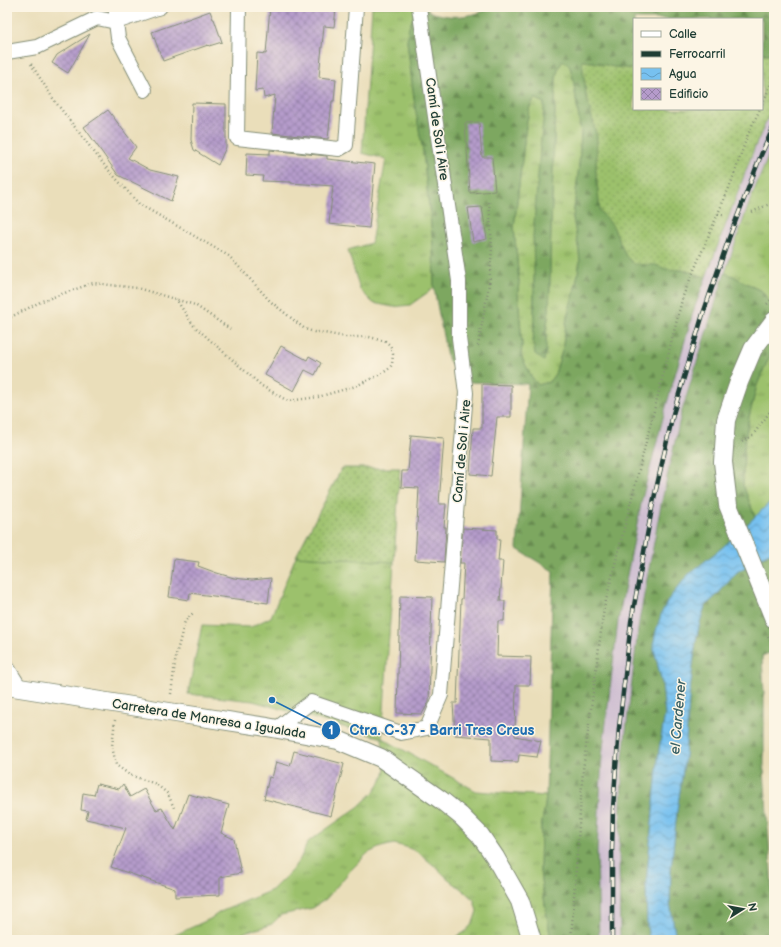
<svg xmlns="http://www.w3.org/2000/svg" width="781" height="947" font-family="'Balsamiq Sans',sans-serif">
	<defs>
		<pattern id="grass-tufts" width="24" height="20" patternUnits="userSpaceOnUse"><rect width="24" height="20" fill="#9cc16c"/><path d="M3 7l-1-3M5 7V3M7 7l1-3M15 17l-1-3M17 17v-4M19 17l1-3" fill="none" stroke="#7f9e5a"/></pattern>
		<pattern id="forest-firs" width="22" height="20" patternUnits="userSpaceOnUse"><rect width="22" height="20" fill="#7da760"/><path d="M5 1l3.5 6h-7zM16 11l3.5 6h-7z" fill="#668950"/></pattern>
		<pattern id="garden-dots" width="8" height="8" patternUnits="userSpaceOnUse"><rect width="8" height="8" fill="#9cc16c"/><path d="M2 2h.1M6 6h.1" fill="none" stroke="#7f9e5a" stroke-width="1.8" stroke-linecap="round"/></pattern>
		<pattern id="water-waves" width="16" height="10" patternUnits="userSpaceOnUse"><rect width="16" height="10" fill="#77c1f0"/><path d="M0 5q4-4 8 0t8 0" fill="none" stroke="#619ec3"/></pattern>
		<pattern id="building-cross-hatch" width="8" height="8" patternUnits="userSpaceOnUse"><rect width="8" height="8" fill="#b59bcb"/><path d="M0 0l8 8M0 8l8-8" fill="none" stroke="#9380a6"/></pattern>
	</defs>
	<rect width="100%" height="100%" fill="#fcf5e5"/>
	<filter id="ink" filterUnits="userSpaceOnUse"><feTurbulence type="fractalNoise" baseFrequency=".025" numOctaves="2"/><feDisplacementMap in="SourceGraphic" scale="8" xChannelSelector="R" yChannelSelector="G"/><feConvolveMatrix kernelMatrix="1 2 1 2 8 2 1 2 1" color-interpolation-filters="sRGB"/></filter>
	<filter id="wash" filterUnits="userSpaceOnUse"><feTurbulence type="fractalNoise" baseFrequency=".012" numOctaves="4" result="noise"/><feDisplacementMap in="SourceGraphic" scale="16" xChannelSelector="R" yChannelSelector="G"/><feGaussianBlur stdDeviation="0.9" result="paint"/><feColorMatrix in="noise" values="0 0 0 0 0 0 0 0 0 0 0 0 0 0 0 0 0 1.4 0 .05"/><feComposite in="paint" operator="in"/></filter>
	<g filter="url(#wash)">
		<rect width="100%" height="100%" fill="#eadeba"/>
		<polygon fill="#cebed1" points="774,104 774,143 751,198 711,317 681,414 661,505 639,622 623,757 619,851 620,940 599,940 597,851 602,756 618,621 642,499 665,410 694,309 754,149"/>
		<g fill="url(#grass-tufts)" stroke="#5e7f50">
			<polygon points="372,7 428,7 428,11 416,10 407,41 414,96 423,152 433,244 434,288 410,305 393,307 373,303 360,290 348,250 371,243 386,159 362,153"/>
			<path d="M 563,60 L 570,67 L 573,78 L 581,133 L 579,166 L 573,218 L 579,251 L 580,262 L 576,284 L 567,318 L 562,351 L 555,374 L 549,382 L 538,385 L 531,376 L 521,356 L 522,345 L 518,292 L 519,282 L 514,227 L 526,126 L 530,106 L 535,98 L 544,103 C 545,119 541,134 540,150 L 534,283 L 534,321 L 533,344 L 546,341 C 546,330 548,320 549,309 C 550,293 550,276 550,259 L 556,78 L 558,69 Z"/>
			<polygon points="774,143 774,311 763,292 725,273 751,198"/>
			<polygon points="774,350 774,498 755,517 743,485 744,446 749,417 757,385 771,353"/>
			<polygon points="296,556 394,562 382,738 476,791 546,796 545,806 541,827 540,870 541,880 551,940 451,940 465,932 473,923 477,911 474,900 465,892 446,877 438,869 418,852 406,847 394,844 381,847 368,853 350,871 326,899 313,908 281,915 272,924 261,928 248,931 228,940 167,940 175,935 210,919 220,912 272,890 292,870 300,859 308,842 315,837 358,807 373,793 381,781 384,775 385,768 382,738 253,701 188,694 202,625 251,627 271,617"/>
		</g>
		<g fill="url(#forest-firs)" stroke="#4e724a" fill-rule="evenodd">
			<path d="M 492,7 L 774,7 L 774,56 L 771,54 L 762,54 L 762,19 L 634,19 L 634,69 L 613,67 L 592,62 L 582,61 L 586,94 L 597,137 L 596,171 L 600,211 L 613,226 L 626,256 L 645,264 L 656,265 L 666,269 L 684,270 L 706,277 L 694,309 L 665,410 L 642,499 L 618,621 L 602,756 L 597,851 L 599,940 L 551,940 L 541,880 L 540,870 L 541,827 L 545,806 L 546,796 L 553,571 L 517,549 L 528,384 L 468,382 L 450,363 L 446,352 L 434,288 L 433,244 L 423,152 L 415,107 L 407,41 L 408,30 L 416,10 C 420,10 425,10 429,11 C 432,12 435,14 438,14 C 454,19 477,16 492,7 ZM 563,60 L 570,67 L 573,78 L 581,133 L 579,166 L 573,218 L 579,251 L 580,262 L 576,284 L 567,318 L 562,351 L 555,374 L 549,382 L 538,385 L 531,376 L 521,356 L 522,345 L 518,292 L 519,282 L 514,227 L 526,126 L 530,106 L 535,98 L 544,103 L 544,114 L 541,138 L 533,236 L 534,271 L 534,321 L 533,344 L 535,354 L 544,361 L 546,351 L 546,331 L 549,311 L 550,281 L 550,259 L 556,78 L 558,69 Z"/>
			<polygon points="725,273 731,275 763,292 774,311 774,350 771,353 757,385 749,417 744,446 743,485 755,517 723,547 689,574 653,645 662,683 665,714 659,750 646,884 647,926 649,940 620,940 619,851 623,757 639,622 661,505 681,414 711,317"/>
			<polygon points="770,553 774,555 774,651 762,656 764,694 764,770 771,871 774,940 676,940 670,903 671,869 677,811 685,756 689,699 696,640 700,622 705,606 717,595 737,572"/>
		</g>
		<g fill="url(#garden-dots)" stroke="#5e7f50">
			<polygon points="762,54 771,54 774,56 774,104 754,149 706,277 684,270 666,269 656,265 634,264 626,256 613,226 600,211 596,171 597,137 586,94 582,61 592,62 613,67 634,69 634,109 762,109"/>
			<polygon points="342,468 400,468 394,562 296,556"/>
		</g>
		<polygon fill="url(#water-waves)" stroke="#4b7f92" points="774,498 774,555 769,553 737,572 717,595 705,606 700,622 696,640 689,699 685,756 677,811 671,869 670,903 676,940 649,940 647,926 646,884 659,750 665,714 662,683 653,645 657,627 662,612 670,597 689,574 723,547 755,517"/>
		<g id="blocks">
			<g fill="url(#building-cross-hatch)">
				<polygon points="270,7 323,7 336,8 334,27 324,26 319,77 336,79 334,101 332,101 328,139 272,133 275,95 264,98 263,90 255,91 257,53 266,54"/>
				<polygon points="210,11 213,19 214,19 222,42 209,46 208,45 163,61 152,32"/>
				<polygon points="90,34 68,73 52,63 57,55"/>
				<polygon points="192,103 226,104 226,147 218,165 194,150 191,140"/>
				<polygon points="108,110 136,147 128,158 150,170 179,177 171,201 118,175 84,127"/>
				<polygon points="479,122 482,157 492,157 495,191 470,193 465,123"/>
				<polygon points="270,150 327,156 327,159 375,164 369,228 329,224 333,186 291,183 291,182 262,181 263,176 246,175 247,153 270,154"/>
				<polygon points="482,207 487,239 473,242 468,208"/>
				<polygon points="281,346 307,360 309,356 321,363 315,375 305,370 294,391 265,375"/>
				<polygon points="482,384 511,385 511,417 497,417 491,476 470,474 473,428 482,428"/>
				<polygon points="411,435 444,438 439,504 446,504 444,527 446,527 444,562 415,560 419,488 401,487 402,471 408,471"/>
				<polygon points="463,528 497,530 497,539 500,539 498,561 503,561 500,601 505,601 504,621 498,621 497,656 531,657 530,685 516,685 515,736 541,741 537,757 519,755 518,762 491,761 491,738 455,735 453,703 457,703 461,599 462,599 464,563 460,563"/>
				<polygon points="174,559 199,562 198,566 217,573 234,578 252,580 271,578 268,603 190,593 189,600 169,597"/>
				<polygon points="400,596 432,597 429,702 422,714 397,713"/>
				<polygon points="294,751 344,764 331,816 264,799 269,777 272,778 276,762 290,766"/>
				<polygon points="97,784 119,789 123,784 130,797 144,789 156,810 162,808 175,830 188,794 229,805 221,833 234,839 241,873 220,877 220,895 175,897 175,889 111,867 126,828 86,819 88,811 81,810 83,793 94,795"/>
			</g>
		</g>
	</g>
	<g filter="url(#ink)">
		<use href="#blocks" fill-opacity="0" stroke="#848e77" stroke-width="1"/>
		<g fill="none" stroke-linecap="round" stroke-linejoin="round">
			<defs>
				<g id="minor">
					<polyline points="116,7 116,22 118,38 145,90"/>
					<polyline points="239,7 237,138 339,149 346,145 356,7"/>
					<polyline points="7,52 37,47 97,18 116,22 160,7"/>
					<polyline points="7,667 20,688"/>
					<polyline points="276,729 311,702 401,733 427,728 441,695 466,393 459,338 459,281 419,7"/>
				</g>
				<g id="tertiary">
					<polyline points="774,321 753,349 739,382 726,420 723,462 728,505 774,619"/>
					<polyline points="7,686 169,712 267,727 338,740 381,758 441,800 461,816 480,835 495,857 520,901 532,940"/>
				</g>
			</defs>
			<use href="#minor" stroke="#848e77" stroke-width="16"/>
			<use href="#tertiary" stroke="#848e77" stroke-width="20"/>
			<g stroke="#848e77" stroke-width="2.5" stroke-dasharray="1 3" stroke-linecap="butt">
				<polyline points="31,64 54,100 105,166 139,204 229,256 270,301 305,329 314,332 319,332 346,337 369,337 385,341 390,345 392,349 393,354 392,364 390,368 380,375 366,381 356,386 318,397 288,401 262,386 193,325 176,299"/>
				<polyline points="762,104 774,78"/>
				<polyline points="752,212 774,202"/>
				<polyline points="718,214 723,215"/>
				<polyline points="767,304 774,297"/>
				<polyline points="7,319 42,301 93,283 137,288 195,305 230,329"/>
				<polyline points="478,346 489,285 492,249 489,202"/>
				<polyline points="742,442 753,435 774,406"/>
				<polyline points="768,636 774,650"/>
				<polyline points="171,694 176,655 185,621 194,612"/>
				<polyline points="115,720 112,746 116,765 130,775 156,784 168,794 174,808"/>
				<polyline points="571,940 583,770 604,608 683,296 731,183 748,134 760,109"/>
			</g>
			<use href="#minor" stroke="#fff" stroke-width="14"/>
			<use href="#tertiary" stroke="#fff" stroke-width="18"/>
			<defs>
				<polyline id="rail" points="612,940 612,851 613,808 619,728 631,622 653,503 673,414 703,314 729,238 761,155 774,126"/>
			</defs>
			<use href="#rail" stroke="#1f3d34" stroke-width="4.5"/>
			<use href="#rail" stroke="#fcf5e5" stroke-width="3" stroke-dasharray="9" stroke-linecap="butt"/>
		</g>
	</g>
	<g text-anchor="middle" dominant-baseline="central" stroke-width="3" stroke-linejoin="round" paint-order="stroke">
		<g font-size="13" fill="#1f3d34" stroke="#fcf5e5">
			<text transform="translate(437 129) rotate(82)">Camí de Sol i Aire</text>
			<text transform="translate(462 451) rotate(-85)">Camí de Sol i Aire</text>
			<text transform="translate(209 719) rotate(9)">Carretera de Manresa a Igualada</text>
		</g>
		<g font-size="14" font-style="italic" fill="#355e63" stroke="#fcf5e5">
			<text transform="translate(678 717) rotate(-85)">el Cardener</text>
		</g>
	</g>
	<path fill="none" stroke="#1f6fb2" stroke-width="1.5" d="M272 700L331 730"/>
	<g fill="#1f6fb2" stroke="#fcf5e5" stroke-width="1.5">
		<circle cx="272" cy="700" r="4"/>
		<circle cx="331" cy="730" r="10"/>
	</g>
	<g font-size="12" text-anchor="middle" font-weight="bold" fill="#fff">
		<text x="331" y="734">1</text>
	</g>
	<g font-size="14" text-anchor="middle" font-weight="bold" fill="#1f6fb2" stroke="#fcf5e5" stroke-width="3" stroke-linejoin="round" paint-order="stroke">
		<text x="442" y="735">Ctra. C-37 - Barri Tres Creus</text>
	</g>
	<rect width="781" height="947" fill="none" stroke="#fcf5e5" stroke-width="24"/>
	<rect x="633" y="18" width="130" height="92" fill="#fcf5e5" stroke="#a4ab9e"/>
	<rect x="641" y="31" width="20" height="6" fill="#ffffff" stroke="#a4ab9e"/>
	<text x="669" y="38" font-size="12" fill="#1f3d34">Calle</text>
	<rect x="641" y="51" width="20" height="6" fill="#1f3d34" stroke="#a4ab9e"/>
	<text x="669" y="58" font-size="12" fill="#1f3d34">Ferrocarril</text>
	<rect x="641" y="68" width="20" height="12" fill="url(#water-waves)" stroke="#a4ab9e"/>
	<text x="669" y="78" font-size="12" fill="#1f3d34">Agua</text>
	<rect x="641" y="88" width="20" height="12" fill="url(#building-cross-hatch)" stroke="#a4ab9e"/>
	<text x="669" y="98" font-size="12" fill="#1f3d34">Edificio</text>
	<g transform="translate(743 909) rotate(79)" stroke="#fcf5e5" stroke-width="3" paint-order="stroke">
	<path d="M0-3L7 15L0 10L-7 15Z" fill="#1f3d34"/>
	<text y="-6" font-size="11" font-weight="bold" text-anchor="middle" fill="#1f3d34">N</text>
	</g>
</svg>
